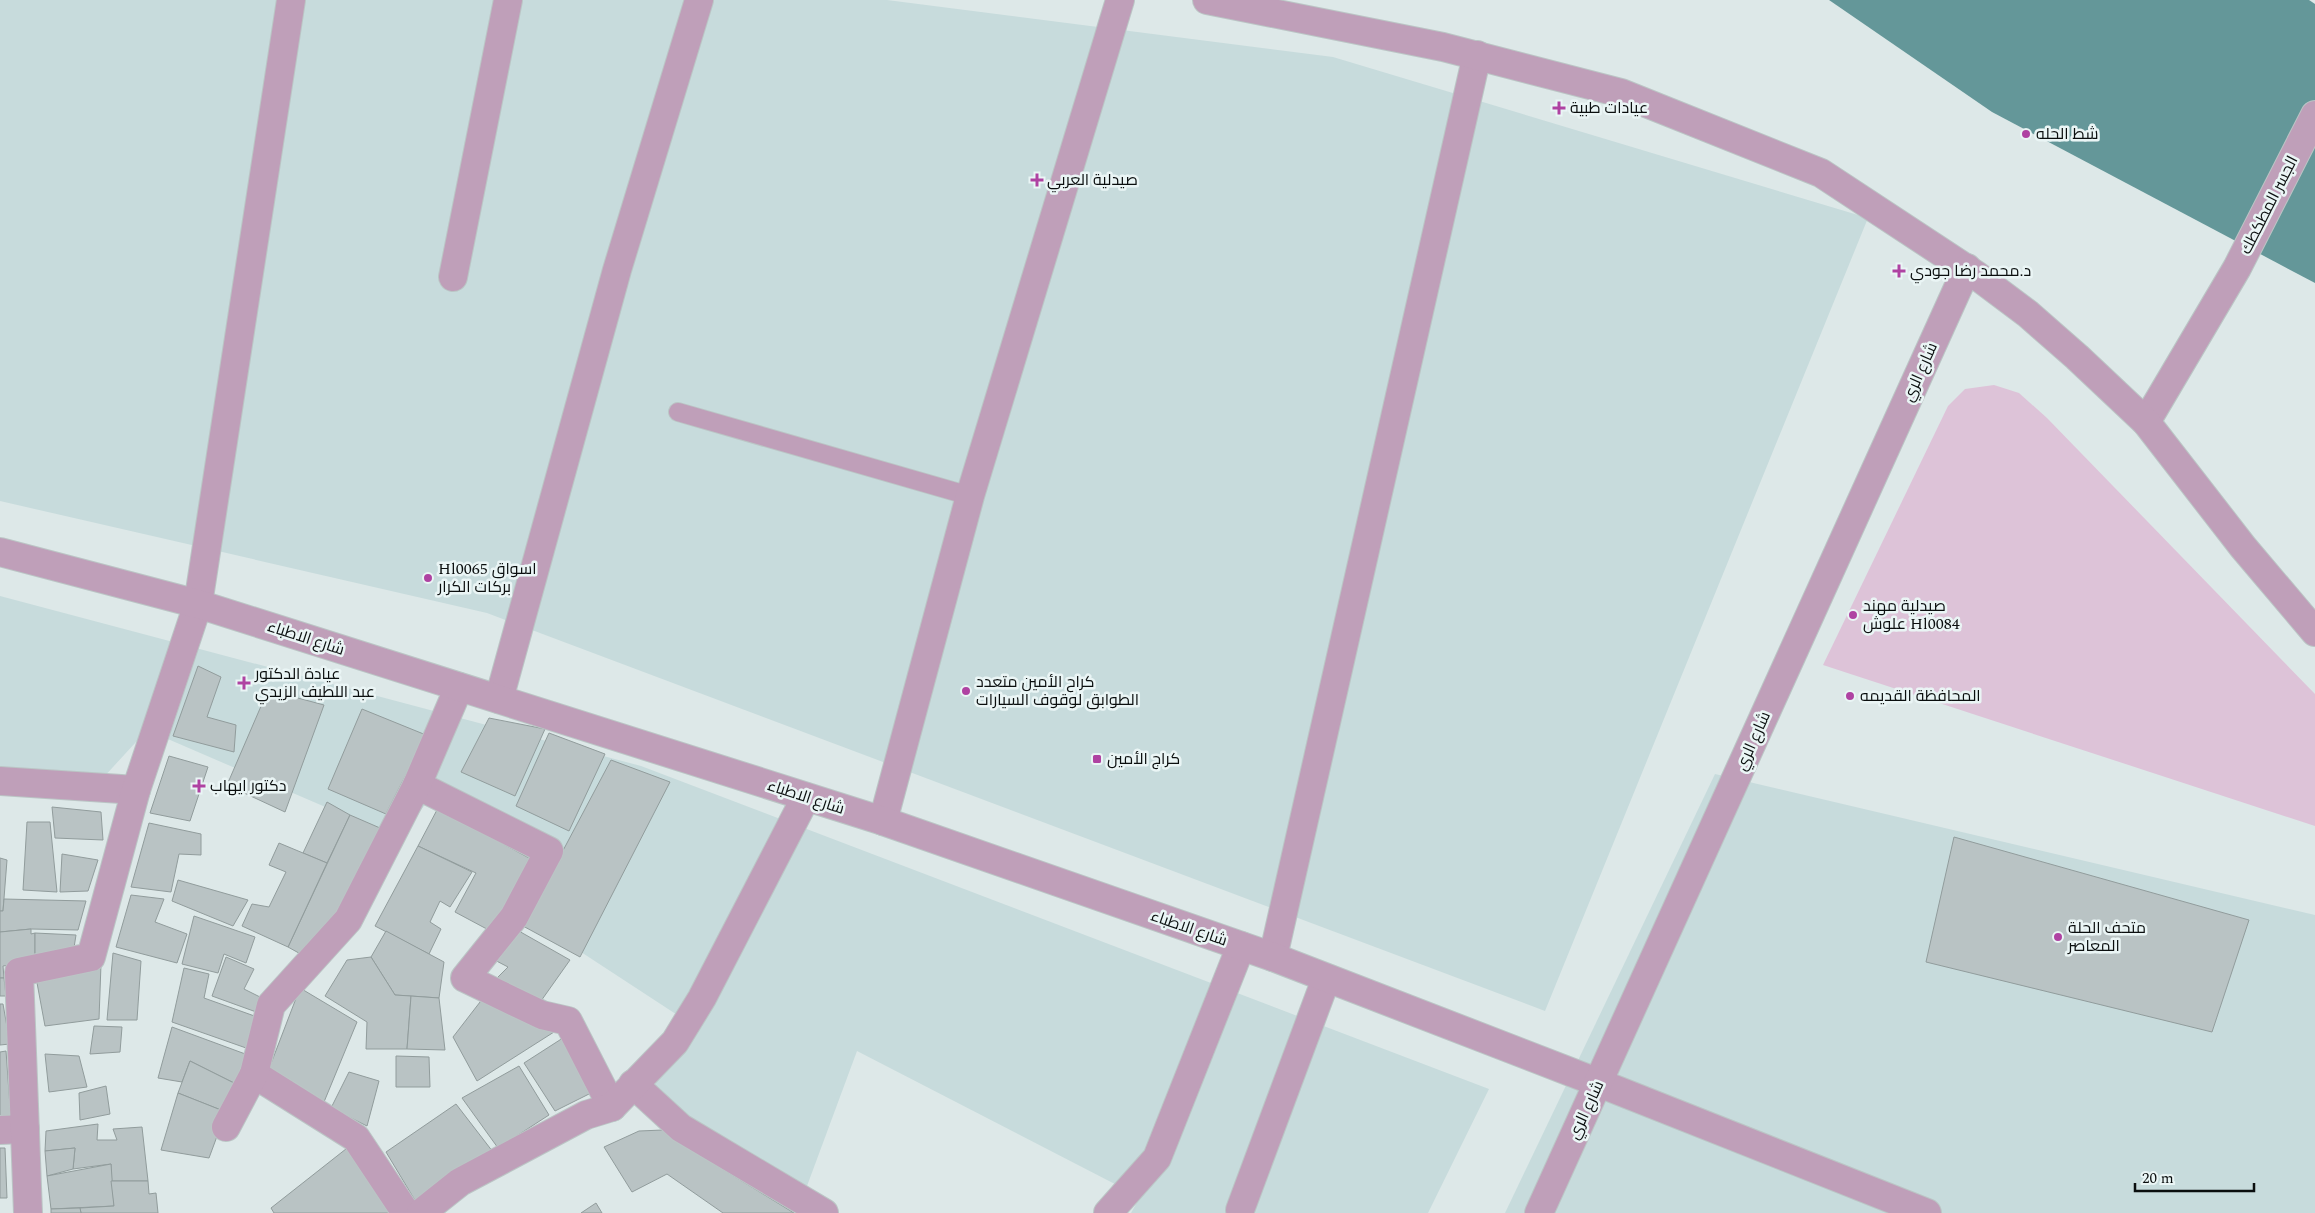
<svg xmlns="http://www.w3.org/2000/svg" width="2315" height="1213" font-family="Spectral,Cairo,serif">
	<rect width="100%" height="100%" fill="#dde8e8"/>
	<g fill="#c7dbdc">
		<polygon points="0,0 887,0 1333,57 1868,218 1545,1011 487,613 0,501"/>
		<polygon points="0,596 641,766 1489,1089 1428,1213 1131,1213 1140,1197 857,1051 797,1213 790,1213 645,1104 688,1022 503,901 538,853 431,796 397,844 330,809 147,730 91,791 0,789"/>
		<polygon points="1715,774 2315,915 2315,1213 1505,1213"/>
	</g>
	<polygon fill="#ddc3d8" points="1994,385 2019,393 2047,418 2315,694 2315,826 1823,665 1948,406 1965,389"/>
	<polygon fill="#649799" points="1829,0 2309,0 2315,4 2315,283 1992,112"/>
	<g fill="#b9c3c4" stroke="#919c9c">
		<polygon points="198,666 221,677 207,717 236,725 234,752 173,736"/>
		<polygon points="268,690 324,705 285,812 227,785"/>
		<polygon points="362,709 426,735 386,814 328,789"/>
		<polygon points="489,718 545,729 515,796 461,772"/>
		<polygon points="549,733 605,754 569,831 516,806"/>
		<polygon points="169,756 208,767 190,821 150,813"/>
		<polygon points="611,760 670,782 580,957 523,926"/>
		<polygon points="327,802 350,815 327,863 303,853"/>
		<polygon points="52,807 101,812 103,840 55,838"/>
		<polygon points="438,808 538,863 498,935 455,912 476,873 418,846"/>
		<polygon points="350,815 380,828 382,833 341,916 306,957 288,947"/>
		<polygon points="27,822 50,822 57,892 23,890"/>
		<polygon points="149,823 201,834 201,855 179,854 171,892 131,887"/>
		<polygon points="1954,837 2249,920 2212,1032 1926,962"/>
		<polygon points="279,843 327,863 288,947 242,926 252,904 269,907 286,872 269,865"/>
		<polygon points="418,846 472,872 450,907 440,901 430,922 441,929 429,954 375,926"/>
		<polygon points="62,854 98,860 88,891 60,892"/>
		<polygon points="0,858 7,860 3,911 0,911"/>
		<polygon points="178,880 248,900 233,926 172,901"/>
		<polygon points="131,895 164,899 155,922 187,934 177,963 116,947"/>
		<polygon points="4,899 86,901 78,930 31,929 0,932 0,911 3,911"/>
		<polygon points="194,916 255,937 246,963 224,954 218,973 182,964"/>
		<polygon points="510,926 570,960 536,1008 491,984 508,967 487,956"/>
		<polygon points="31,929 31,934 35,933 35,961 3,966 4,978 0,978 0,932"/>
		<polygon points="386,931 444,962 439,998 395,995 371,957"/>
		<polygon points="35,933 76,935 73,954 35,961"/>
		<polygon points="113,953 141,961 137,1020 107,1020"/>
		<polygon points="226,957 254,969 244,989 264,999 259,1013 212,996"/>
		<polygon points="371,957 395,995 411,996 407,1049 366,1049 367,1022 325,996 347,960"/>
		<polygon points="101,964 99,1019 45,1026 35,972"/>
		<polygon points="184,968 209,974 204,998 260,1018 249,1049 172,1022"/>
		<polygon points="0,978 4,978 6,996 0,996"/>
		<polygon points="300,988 357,1022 324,1102 267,1074"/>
		<polygon points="487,993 554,1032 477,1081 453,1037"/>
		<polygon points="411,996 439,998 445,1050 407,1049"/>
		<polygon points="0,1004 3,1004 10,1044 0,1045"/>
		<polygon points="94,1026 122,1027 120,1052 90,1054"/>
		<polygon points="172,1027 248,1055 238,1085 190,1061 182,1082 158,1078"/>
		<polygon points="566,1036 595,1091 555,1111 524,1063"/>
		<polygon points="6,1051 11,1120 0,1122 0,1052"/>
		<polygon points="45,1054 79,1056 87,1087 49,1092"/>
		<polygon points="396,1056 429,1057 430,1087 396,1087"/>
		<polygon points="190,1061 238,1085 226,1112 178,1093"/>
		<polygon points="519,1066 549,1115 498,1148 462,1098"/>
		<polygon points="349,1072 379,1081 367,1126 331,1108"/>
		<polygon points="106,1086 110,1114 80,1120 79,1093"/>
		<polygon points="178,1093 226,1112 209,1158 161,1150"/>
		<polygon points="456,1104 493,1152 416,1202 386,1152"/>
		<polygon points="98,1124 97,1140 117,1140 113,1129 142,1127 148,1181 111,1181 111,1164 73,1169 75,1148 45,1151 46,1131"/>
		<polygon points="663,1130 685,1146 794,1213 723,1213 667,1174 632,1192 604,1147 639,1131"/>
		<polygon points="351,1145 395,1213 274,1213 271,1208"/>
		<polygon points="0,1148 5,1148 7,1198 0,1198"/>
		<polygon points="75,1148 73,1169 47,1176 45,1151"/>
		<polygon points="111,1164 114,1206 51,1209 47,1176"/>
		<polygon points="111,1181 148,1181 149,1194 156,1193 158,1213 81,1213 80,1208 114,1206"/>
		<polygon points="596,1203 602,1213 581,1213"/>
		<polygon points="80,1208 81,1213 51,1213 51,1209"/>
	</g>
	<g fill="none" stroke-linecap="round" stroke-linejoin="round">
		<defs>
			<polyline id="service" points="678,412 970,496"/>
			<g id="minor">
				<polyline points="453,277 508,0"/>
				<polyline points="2146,422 2237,268 2315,115"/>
				<polyline points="499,699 617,270 699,0"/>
				<polyline points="0,781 136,790"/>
				<polyline points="417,785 549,851 514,917 465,978 542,1015 568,1021 612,1107"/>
				<polyline points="883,821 970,496 1120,0"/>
				<polyline points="1273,957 1477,55"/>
				<polyline points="254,1074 356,1138 406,1213"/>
				<polyline points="633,1084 681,1128 824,1213"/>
				<polyline points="226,1127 254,1074 271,1005 348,920 417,785 459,687"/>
				<polyline points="0,1130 25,1129"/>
				<polyline points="1240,1210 1326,979"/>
				<polyline points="28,1213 19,972 91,957 136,790 198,604 291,0"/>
				<polyline points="421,1213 460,1182 586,1115 612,1107 675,1042 702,998 806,797"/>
				<polyline points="1108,1213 1157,1158 1241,946"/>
			</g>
			<g id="tertiary">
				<polyline points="1207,0 1443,47 1621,93 1821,173 1976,275 2028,314 2077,357 2146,422 2243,547 2315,632"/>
				<polyline points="0,552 198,604 883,821 1273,957 1599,1083 1927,1213"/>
				<polyline points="1539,1213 1967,268"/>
			</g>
		</defs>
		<use href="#service" stroke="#bbc5c5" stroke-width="20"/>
		<use href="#minor" stroke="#bbc5c5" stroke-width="30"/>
		<use href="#tertiary" stroke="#bbc5c5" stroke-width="30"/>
		<use href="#service" stroke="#bf9fb9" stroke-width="18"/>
		<use href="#minor" stroke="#bf9fb9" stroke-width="28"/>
		<use href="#tertiary" stroke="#bf9fb9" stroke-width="28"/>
	</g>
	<g fill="#af42a2" stroke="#eaf5f5" stroke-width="2">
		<path d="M1556.5 100.5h5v5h5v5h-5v5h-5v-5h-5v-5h5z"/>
		<circle cx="2026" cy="134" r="5"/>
		<path d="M1034.5 172.5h5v5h5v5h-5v5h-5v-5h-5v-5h5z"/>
		<path d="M1896.5 263.5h5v5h5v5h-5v5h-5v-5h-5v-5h5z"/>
		<circle cx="428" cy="578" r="5"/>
		<circle cx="1853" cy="615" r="5"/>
		<path d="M241.5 675.5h5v5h5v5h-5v5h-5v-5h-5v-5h5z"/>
		<circle cx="966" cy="691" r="5"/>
		<circle cx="1850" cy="696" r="5"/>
		<rect x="1092" y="754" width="10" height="10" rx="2.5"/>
		<path d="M196.5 778.5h5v5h5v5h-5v5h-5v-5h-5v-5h5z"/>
		<circle cx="2058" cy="937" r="5"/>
	</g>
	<g text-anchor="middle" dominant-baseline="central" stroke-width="5" stroke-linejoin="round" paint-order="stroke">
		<g font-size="16" fill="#0a0e0e" stroke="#eaf5f5" text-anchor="start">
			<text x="1570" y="108">عيادات طبية</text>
			<text x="2036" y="134">شط الحله</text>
			<text x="1047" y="180">صيدلية العربي</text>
			<text x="1910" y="271">د.محمد رضا جودي</text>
			<text x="438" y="569">Hl0065 اسواق<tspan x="438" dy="18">بركات الكرار</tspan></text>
			<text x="1863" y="606">صيدلية مهند<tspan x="1863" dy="18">علوش Hl0084</tspan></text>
			<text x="255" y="674">عيادة الدكتور<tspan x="255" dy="18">عبد اللطيف الزيدي</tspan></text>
			<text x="976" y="682">كراح الأمين متعدد<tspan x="976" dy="18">الطوابق لوقوف السيارات</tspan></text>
			<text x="1860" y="696">المحافظة القديمه</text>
			<text x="1107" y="759">كراج الأمين</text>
			<text x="210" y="786">دكتور ايهاب</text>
			<text x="2068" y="928">متحف الحلة<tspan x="2068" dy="18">المعاصر</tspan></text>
		</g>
		<g font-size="16" fill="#0a0e0e" stroke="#eaf5f5">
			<text transform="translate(2269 205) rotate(-63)">الجسر المطكطك</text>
			<text transform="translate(1920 372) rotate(-66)">شارع الري</text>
			<text transform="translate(306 638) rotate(18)">شارع الاطباء</text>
			<text transform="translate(1753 741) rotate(-66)">شارع الري</text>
			<text transform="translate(806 797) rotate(18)">شارع الاطباء</text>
			<text transform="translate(1189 928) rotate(19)">شارع الاطباء</text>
			<text transform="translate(1586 1110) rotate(-65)">شارع الري</text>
		</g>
	</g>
	<path d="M2135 1183v8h119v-8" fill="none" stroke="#0a0e0e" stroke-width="2.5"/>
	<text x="2142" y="1183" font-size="15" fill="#0a0e0e" stroke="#eaf5f5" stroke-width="4" paint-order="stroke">20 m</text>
</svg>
